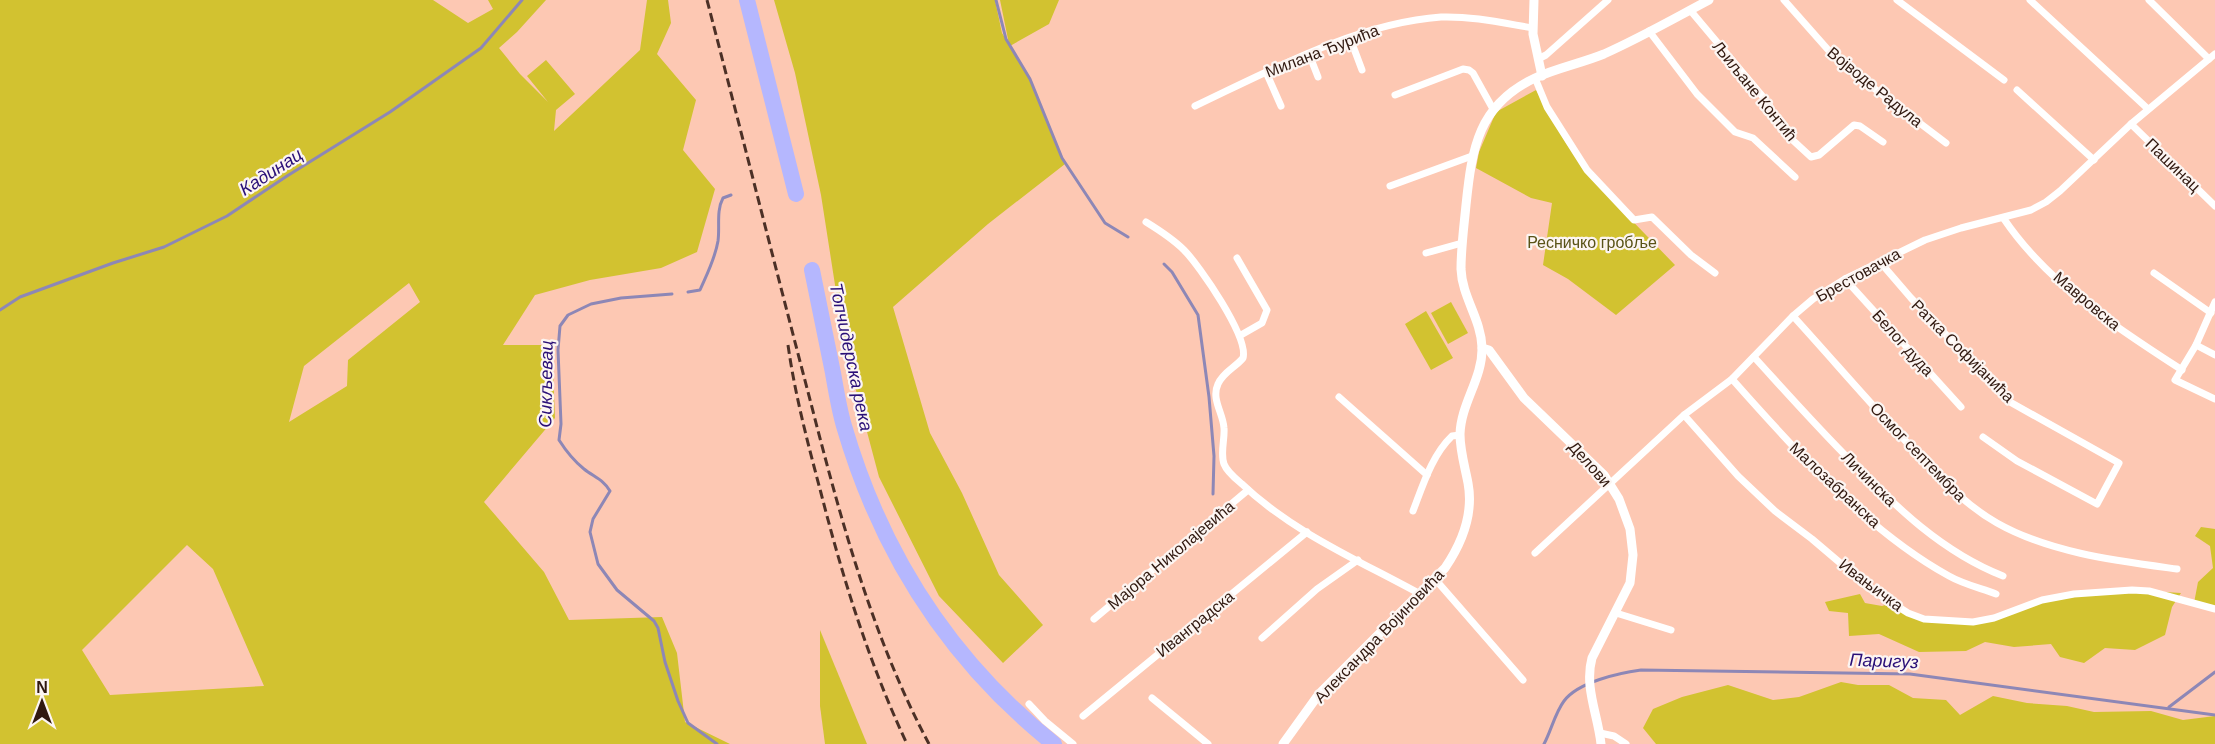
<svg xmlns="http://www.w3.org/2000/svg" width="2215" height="744" font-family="Helvetica,sans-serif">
	<rect width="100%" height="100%" fill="#fdc8b3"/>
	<g fill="#d2c230" fill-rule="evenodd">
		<path d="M 0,0 L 433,0 L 468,23 L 493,9 L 488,0 L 546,0 L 517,32 L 499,48 L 520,74 L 548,102 L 527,76 L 546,60 L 575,94 L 556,110 L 554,131 L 640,50 L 647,0 L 668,0 L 671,23 L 657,54 L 696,100 L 683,150 L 715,189 L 697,252 L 661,268 L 590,280 L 535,295 L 503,345 L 552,345 L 555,418 L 484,502 L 544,572 L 569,620 L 662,617 L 677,653 L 685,722 L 730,744 L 0,744 ZM 409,283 L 420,302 L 348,360 L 347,386 L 289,422 L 304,366 ZM 187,545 L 213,569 L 264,686 L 110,695 L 82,650 Z"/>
		<polygon points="774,0 995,0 1002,33 1009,44 1000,0 1059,0 1049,24 1010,46 1030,79 1065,164 988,224 893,307 930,433 962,493 999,575 1043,625 1003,663 939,596 879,477 845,349 821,195 795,73"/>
		<polygon points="1536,90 1566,143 1587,174 1675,265 1616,315 1568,279 1543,265 1552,203 1531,198 1476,168 1479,152 1496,112"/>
		<polygon points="1451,302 1468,333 1448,344 1431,313"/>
		<polygon points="1426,311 1453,358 1431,370 1405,324"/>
		<polygon points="2201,527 2215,529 2215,609 2194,603 2198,582 2213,568 2210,546 2195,536"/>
		<polygon points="2132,590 2181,593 2172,607 2165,635 2135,650 2105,648 2084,663 2060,657 2051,644 2014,647 1985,642 1966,651 1919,652 1879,634 1849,636 1848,613 1829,611 1825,602 1860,594 1865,603 1882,606 1891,603 1924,619 1973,622 2042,600"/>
		<polygon points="820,630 867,744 825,744 820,706"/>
		<polygon points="1841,682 1858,685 1889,685 1913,698 1946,700 1960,715 1993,696 2027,703 2067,706 2094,712 2151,711 2183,720 2215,716 2215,744 1656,744 1643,728 1653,709 1682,697 1728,685 1773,700 1799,697"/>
	</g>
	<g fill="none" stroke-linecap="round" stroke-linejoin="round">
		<g stroke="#8d87b6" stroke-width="3">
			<polyline points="996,0 1006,39 1030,79 1062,158 1105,223 1128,237"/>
			<polyline points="1164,264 1172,272 1198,315 1209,397 1214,456 1213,494"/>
			<path d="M 688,292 L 700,290 C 707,274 715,259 718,241 C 720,227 716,211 723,198 L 731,195"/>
			<path d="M 672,294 L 621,298 L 591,304 L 568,315 L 560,326 L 558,350 L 561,424 L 559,440 C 566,451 574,461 584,469 C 594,477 604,480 610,491 L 593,519 L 590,532 L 598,564 L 617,590 L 654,621 L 658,628 L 665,662 L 678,701 L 688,723 L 717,744"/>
			<polyline points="0,310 20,297 113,263 164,247 227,216 287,176 390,112 481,48 522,0"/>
			<polyline points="2169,707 2215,672"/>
			<path d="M 1544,744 C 1551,731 1555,713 1564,701 C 1578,682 1619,673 1641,670 L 1910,674 L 2215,715"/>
		</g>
		<g stroke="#b5b7fe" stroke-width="16">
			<polyline points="747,0 796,194"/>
			<path d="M 812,270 C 819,304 826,338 833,373 C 836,390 839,409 844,426 C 881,553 950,661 1054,744"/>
		</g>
		<g stroke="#fff" stroke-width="7">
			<polyline points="1784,0 1838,61 1946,143"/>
			<polyline points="1897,0 2004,80"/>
			<polyline points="2030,0 2148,109"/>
			<polyline points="2149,0 2209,59"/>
			<polyline points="1690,10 1769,104 1773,117 1785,133 1811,157 1819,155 1854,125 1860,126 1883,142"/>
			<polyline points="1649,31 1697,94 1735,132 1753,138 1795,177"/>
			<polyline points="1350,38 1362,70"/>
			<polyline points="1309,54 1318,77"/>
			<polyline points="1538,59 1546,55 1608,0"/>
			<polyline points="1266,72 1281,106"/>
			<polyline points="1535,78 1547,107 1587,170 1634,220 1652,217 1691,255 1715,273"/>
			<polyline points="2017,90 2094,160"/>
			<polyline points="1395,95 1463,69 1469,70 1473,73 1493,109"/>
			<path d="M 1195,106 C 1271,70 1357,23 1441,17 C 1472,16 1503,23 1533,28"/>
			<polyline points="2131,124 2215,206"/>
			<polyline points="1390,186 1472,156"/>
			<path d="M 2004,219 C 2048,284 2117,328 2182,370"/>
			<path d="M 1146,222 C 1159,230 1172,238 1184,250 C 1199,265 1249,337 1243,358 C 1236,367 1223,372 1218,384 C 1211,399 1223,413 1224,428 C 1225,439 1220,453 1224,464 C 1227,472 1236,479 1242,484 C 1292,532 1360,561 1420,594"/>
			<polyline points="1426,253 1462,243"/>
			<polyline points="1237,258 1267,310 1262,323 1241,335"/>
			<polyline points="1880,262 1911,298 2010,402 2119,463 2097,504 2017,461 1983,437"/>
			<polyline points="2154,273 2211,313"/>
			<polyline points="1845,279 1961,407"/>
			<polyline points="2215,302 2196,345 2175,380 2215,399"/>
			<path d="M 1793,316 C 1834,361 1873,407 1915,451 C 1941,478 1965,505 1997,523 C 2050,553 2118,561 2177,569"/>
			<polyline points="2196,345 2215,355"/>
			<path d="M 1754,357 C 1786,392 1817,427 1851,461 C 1896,507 1942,552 2003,576"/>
			<path d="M 1732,379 C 1793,448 1867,531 1949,576 C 1963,584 1980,588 1996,594"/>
			<polyline points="1339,397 1427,475"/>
			<polyline points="1684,415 1738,476 1775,511 1812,539 1872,590 1908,613 1924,619 1973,622 1994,618 2042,600 2074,594 2132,590 2149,591 2215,609"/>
			<path d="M 1413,511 C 1423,485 1432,455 1452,436 L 1460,435"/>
			<polyline points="1535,553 1684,415 1732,379 1793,316 1813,299 1845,279 1925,240 1961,228 2031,210 2046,202 2060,191 2131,124 2215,54"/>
			<polyline points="1435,579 1523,680"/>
			<polyline points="1616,613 1671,630"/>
			<polyline points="1094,619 1248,490"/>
			<polyline points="1262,638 1317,589 1358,560"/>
			<polyline points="1152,698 1208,744"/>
			<polyline points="1029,704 1045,721 1073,744"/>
			<polyline points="1083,716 1307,532"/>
			<polyline points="1600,733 1614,736 1626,744"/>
		</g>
		<g stroke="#fff" stroke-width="9">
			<polyline points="1534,0 1533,34 1542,76"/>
			<path d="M 1482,348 L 1489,350 L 1524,398 L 1604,475 L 1619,499 L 1630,529 L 1633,555 L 1630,583 L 1592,658 C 1584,687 1598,715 1601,744"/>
			<path d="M 1283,744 L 1319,694 L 1445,568 C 1462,543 1474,515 1468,483 C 1465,467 1460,451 1460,434 C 1461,403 1483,378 1482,347 C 1481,319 1462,297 1461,269 C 1461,248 1464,226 1466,205 C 1472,148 1478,105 1535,78 C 1557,68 1582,63 1604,54 C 1640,38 1675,18 1709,0"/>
		</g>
		<g stroke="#4c3026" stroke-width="3" stroke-dasharray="9 4.5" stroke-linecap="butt">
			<path d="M 707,0 C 741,131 774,262 808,392 C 839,512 870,633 929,744"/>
			<path d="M 788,345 C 795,395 808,444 821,493 C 843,579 869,663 907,744"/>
		</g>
	</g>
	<g text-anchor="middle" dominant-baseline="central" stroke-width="4.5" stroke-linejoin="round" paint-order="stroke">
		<g font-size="16" fill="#30180f" stroke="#fcf5f2">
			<text transform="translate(1322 51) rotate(-21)">Милана Ђурића</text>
			<text transform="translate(1875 87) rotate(39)">Војводе Радула</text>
			<text transform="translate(1755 91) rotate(51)">Љиљане Контић</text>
			<text transform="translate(2173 165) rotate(44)">Пашинац</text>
			<text transform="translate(1858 275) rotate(-29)">Брестовачка</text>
			<text transform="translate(2087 301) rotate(40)">Мавровска</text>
			<text transform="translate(1903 343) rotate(48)">Белог дуда</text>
			<text transform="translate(1963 351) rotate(45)">Ратка Софијанића</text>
			<text transform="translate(1918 452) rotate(46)">Осмог септембра</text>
			<text transform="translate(1590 464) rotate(48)">Делови</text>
			<text transform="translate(1869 479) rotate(45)">Личинска</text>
			<text transform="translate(1835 485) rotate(43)">Малозабранска</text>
			<text transform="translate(1171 555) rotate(-40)">Мајора Николајевића</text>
			<text transform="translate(1871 585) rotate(37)">Ивањичка</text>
			<text transform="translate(1195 624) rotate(-39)">Иванградска</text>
			<text transform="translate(1379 636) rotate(-46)">Александра Војиновића</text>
		</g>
		<g font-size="16" fill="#5a5317" stroke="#fcf5f2">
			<text x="1592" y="242">Ресничко гробље</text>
		</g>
		<g font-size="18" font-style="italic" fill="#2a0f77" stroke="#fcf5f2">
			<text transform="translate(271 172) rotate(-33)">Кадинац</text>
			<text transform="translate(851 357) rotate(78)">Топчидерска река</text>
			<text transform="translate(546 384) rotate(-89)">Сикљевац</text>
			<text transform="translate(1884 661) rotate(2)">Паригуз</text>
		</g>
	</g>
	<g transform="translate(42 702)" stroke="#fcf5f2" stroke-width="4.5" paint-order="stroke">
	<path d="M0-4.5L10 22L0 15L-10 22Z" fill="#30180f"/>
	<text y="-9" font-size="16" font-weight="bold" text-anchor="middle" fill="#30180f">N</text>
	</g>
</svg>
